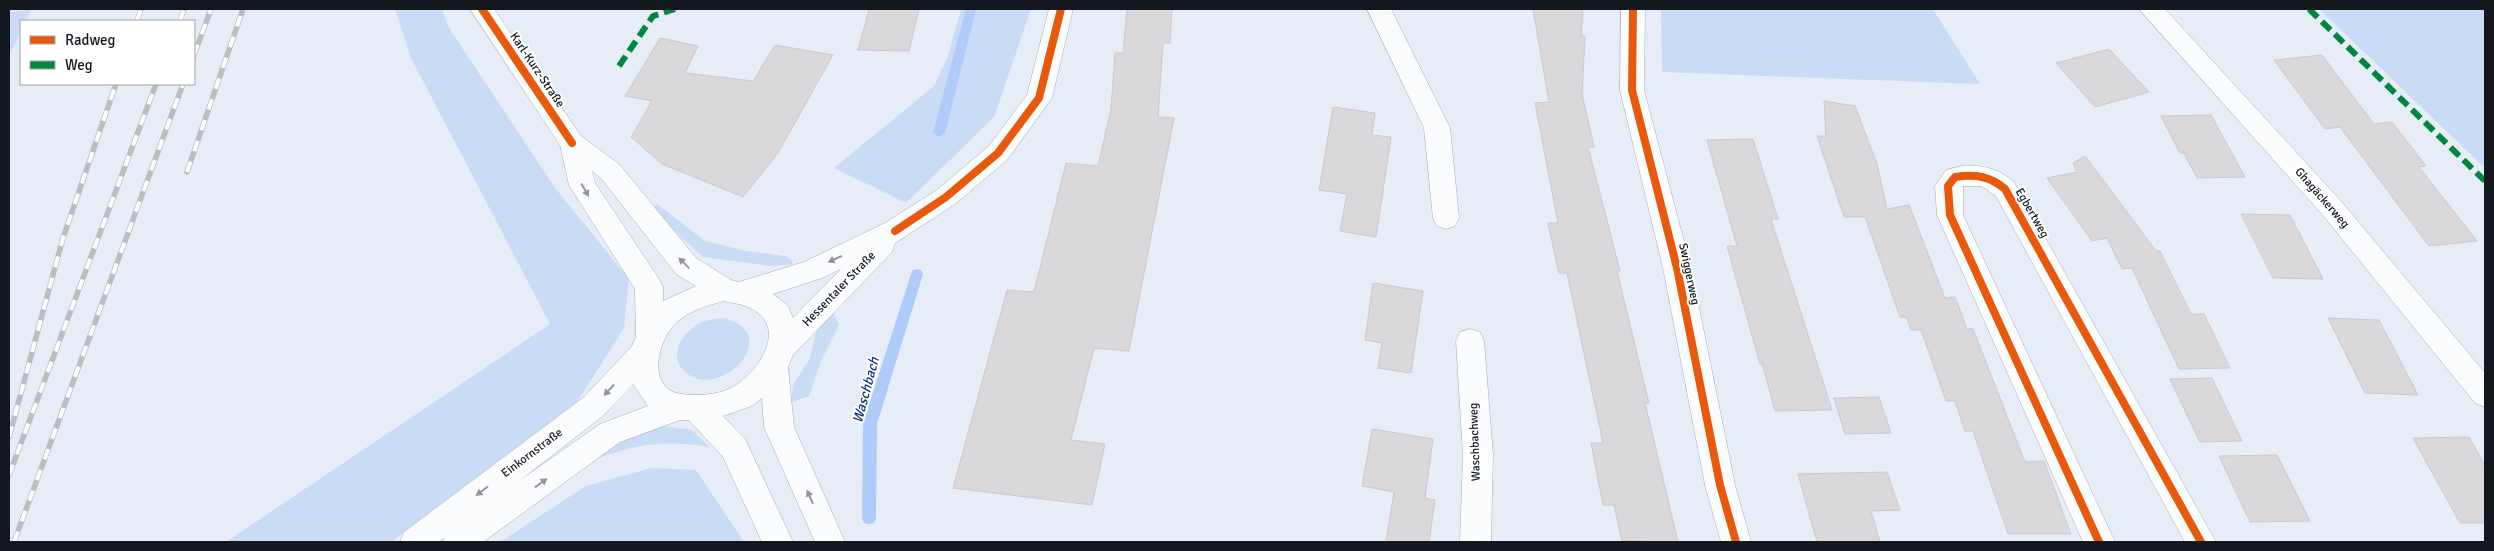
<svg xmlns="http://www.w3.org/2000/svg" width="2494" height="551" font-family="Signika,sans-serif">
	<rect width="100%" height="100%" fill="#e7edf7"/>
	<g fill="#cadbf5">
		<polygon points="395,9 442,9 449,28 555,188 629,279 624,328 574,407 391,542 226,542 550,324 411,58"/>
		<polygon points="961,9 1031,9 994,117 906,203 834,168 934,86 948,56"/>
		<polygon points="1661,9 1933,9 1980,84 1662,72"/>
		<polygon points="2319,9 2485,9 2485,168"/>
		<polygon points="31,10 26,21 21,21 21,31 9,56 9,12"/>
		<polygon points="657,204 705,241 746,251 785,256 791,259 793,264 771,266 703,257 651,209"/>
		<polygon points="832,310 839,325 821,361 809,396 791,403 793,385 810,358 816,332"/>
		<path d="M 724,318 C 782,333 728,393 693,377 C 668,366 675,339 695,326 C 704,320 713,319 724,318 Z"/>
		<path d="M 654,425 L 692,430 L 709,447 C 659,439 632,445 585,463 L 614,440 Z"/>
		<polygon points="651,468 696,470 744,542 500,542 586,486"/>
	</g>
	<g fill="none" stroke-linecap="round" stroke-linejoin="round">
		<g fill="#aecbf9" fill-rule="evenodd">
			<polygon points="966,9 976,9 945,133 939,137 933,133"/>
			<polygon points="917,269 921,270 923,274 877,424 876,518 874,523 869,524 864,523 862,518 863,424 911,274 913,270"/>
		</g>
	</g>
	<g fill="#dad8db" stroke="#ccc9cd">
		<polygon points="869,9 919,9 909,51 858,50"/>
		<polygon points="1127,9 1172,9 1170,43 1163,43 1158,117 1174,118 1129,351 1094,348 1071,440 1105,444 1092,505 953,488 1007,290 1034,292 1066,163 1098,166 1111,109 1115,53 1123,53"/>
		<polygon points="1533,9 1583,9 1581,36 1585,36 1582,94 1594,147 1588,147 1620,271 1617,271 1649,403 1645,403 1678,542 1622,541 1614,505 1603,505 1591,443 1603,443 1567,273 1559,273 1548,223 1558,223 1535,103 1549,102"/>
		<polygon points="660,38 698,46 685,73 753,81 775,45 833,55 778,153 743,197 662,164 631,137 652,101 625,96"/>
		<polygon points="2109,49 2149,92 2095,107 2056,63"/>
		<polygon points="2322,55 2374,124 2392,122 2426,166 2419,167 2477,241 2429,246 2340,127 2325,129 2274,60"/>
		<polygon points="1824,101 1855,106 1877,164 1887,209 1909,205 1945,298 1955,297 1967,329 1973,329 2025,462 2044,461 2071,534 2008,534 1973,431 1965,431 1955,401 1946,401 1921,330 1911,330 1907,317 1900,317 1865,217 1844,217 1817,136 1826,136"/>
		<polygon points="1333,107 1375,113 1372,135 1391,137 1376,237 1340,231 1347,194 1319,190"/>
		<polygon points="2211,115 2245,177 2197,178 2184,153 2180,153 2161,116"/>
		<polygon points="1753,139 1778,219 1771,219 1832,410 1775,411 1762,363 1760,364 1727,246 1737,246 1707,140"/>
		<polygon points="2085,156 2156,251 2160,251 2191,314 2204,314 2230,368 2179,369 2132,268 2122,269 2107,238 2092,241 2047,178 2077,172 2073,163"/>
		<polygon points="2241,214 2290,215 2323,279 2273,278"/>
		<polygon points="1373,283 1423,291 1411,373 1378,368 1382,343 1365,340"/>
		<polygon points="2328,318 2379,320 2418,395 2365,393"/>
		<polygon points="2212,378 2242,441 2200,442 2170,379"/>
		<polygon points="1879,397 1891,433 1845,434 1834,398"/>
		<polygon points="1372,429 1433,439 1425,498 1435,500 1429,542 1386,542 1394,492 1362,486"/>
		<polygon points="2469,437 2485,466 2485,523 2460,523 2413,438"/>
		<polygon points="2277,455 2310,521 2250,522 2219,456"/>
		<polygon points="1887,472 1900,510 1871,511 1880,542 1817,542 1798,474"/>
	</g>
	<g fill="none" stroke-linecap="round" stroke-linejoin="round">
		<defs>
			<g id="street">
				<polygon points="1367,9 1391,9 1450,128 1459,218 1455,226 1446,229 1437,226 1433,218 1424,128"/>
				<polygon points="1621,9 1645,9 1644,90 1691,268 1735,485 1751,542 1721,542 1705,485 1663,268 1620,90"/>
				<polygon points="2139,9 2165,9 2340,200 2485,373 2485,407 2475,403 2322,214"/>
				<path d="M 1962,166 C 1982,164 1999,169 2014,182 L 2216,542 L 2185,542 L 1996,196 L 1981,186 L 1963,186 L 1963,215 L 2115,542 L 2083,542 L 1937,215 L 1935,186 L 1946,170 Z"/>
				<polygon points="1470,329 1480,332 1484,341 1493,455 1491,542 1460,542 1463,455 1456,341 1460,332"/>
			</g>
			<path id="secondary" d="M 470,9 L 494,9 L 581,136 L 619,164 L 696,258 L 731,280 L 739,282 L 804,262 L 885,223 L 937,190 L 989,146 L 1027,95 L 1049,9 L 1073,9 L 1052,98 L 1007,160 L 955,204 L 895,243 L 892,252 L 793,355 L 788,367 L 794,427 L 845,542 L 815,542 L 764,427 L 762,398 L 752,406 L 723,416 L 745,439 L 793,542 L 762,542 L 723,457 L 689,420 L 680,420 L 620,442 L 483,542 L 443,542 L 444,538 L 439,542 L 400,542 L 404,532 L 584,397 L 632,346 L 636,337 L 635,289 L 569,185 L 560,145 ZM 592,171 L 601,178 L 676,274 L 696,286 L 663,301 L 663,287 L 659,279 L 595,183 ZM 841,269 L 793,318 L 788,306 L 773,294 L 822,278 ZM 724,301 C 732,303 743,304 750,308 C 790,327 758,374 731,388 C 717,395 698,396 682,394 C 647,390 657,344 673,326 C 687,311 705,306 724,301 ZM 633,384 L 648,406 L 600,424 L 519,481 L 604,415 Z"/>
		</defs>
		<use href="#street" stroke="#a6abb3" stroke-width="1"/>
		<use href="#secondary" stroke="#a6abb3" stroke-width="1"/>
		<use href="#street" fill="#fbfcfe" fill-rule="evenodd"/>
		<use href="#secondary" fill="#fbfcfe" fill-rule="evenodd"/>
		<defs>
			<g id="rail">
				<polyline points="137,21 141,9"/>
				<polyline points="180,21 184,9"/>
				<polyline points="194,55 211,9"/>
				<polyline points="187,172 243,9"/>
				<polyline points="9,437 63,238 116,84"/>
				<polyline points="9,475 156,84"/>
				<polyline points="14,542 183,84"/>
			</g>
		</defs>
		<use href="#rail" stroke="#bbbdc0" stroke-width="5.5"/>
		<use href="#rail" stroke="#fff" stroke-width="4" stroke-dasharray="11" stroke-linecap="butt"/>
		<g stroke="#00873e" stroke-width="6" stroke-dasharray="12 6" stroke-linecap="butt">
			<polyline points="2309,9 2485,181"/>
			<polyline points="619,66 653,16 675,9"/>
		</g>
		<defs>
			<g id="cycleway">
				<polyline points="482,9 572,143"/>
				<polyline points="1633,9 1632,90 1677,268 1720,485 1736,542"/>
				<polyline points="895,231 946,197 998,153 1039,98 1061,9"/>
				<path d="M 2099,542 L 1950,215 L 1948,186 L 1955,177 C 1975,174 1990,176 2005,189 L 2201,542"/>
			</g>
		</defs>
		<use href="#cycleway" stroke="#fff" stroke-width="11"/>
		<use href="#cycleway" stroke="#e8590c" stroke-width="8"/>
	</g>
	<defs><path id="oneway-solid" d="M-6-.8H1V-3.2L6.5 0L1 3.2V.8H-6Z" transform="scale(1.25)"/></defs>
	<g fill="#93959a">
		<use href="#oneway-solid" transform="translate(585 190) rotate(60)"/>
		<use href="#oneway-solid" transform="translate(835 259) rotate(155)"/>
		<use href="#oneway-solid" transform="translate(684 263) rotate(-134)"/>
		<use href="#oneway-solid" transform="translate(609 390) rotate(133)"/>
		<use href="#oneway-solid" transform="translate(541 483) rotate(-36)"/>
		<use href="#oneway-solid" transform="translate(482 491) rotate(143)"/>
		<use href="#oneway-solid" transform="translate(810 497) rotate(-114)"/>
	</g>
	<g text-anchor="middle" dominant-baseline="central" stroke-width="4" stroke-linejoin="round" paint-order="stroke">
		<g font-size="12" fill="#13181f" stroke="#fff">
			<text transform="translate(537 70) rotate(56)">Karl-Kurz-Straße</text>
			<text transform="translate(2322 198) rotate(49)">Ghagäckerweg</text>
			<text transform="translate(2032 213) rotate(60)">Egbertweg</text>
			<text transform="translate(1689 274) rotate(78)">Swiggerweg</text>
			<text transform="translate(839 289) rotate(-46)">Hessentaler Straße</text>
			<text transform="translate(1475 442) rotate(-92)">Waschbachweg</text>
			<text transform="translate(532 453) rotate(-37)">Einkornstraße</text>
		</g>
		<g font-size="14" font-style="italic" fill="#083576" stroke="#fff">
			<text transform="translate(866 390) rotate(-75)">Waschbach</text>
		</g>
	</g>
	<rect width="2494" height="551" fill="none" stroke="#13181f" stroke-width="20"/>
	<rect x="20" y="20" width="175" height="65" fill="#ffffff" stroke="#a1a3a5"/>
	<rect x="30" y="36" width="25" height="8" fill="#e8590c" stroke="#a1a3a5"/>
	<text x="65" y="45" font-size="15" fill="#13181f">Radweg</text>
	<rect x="30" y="61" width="25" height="8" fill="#00873e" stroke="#a1a3a5"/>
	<text x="65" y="70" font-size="15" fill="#13181f">Weg</text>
</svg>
